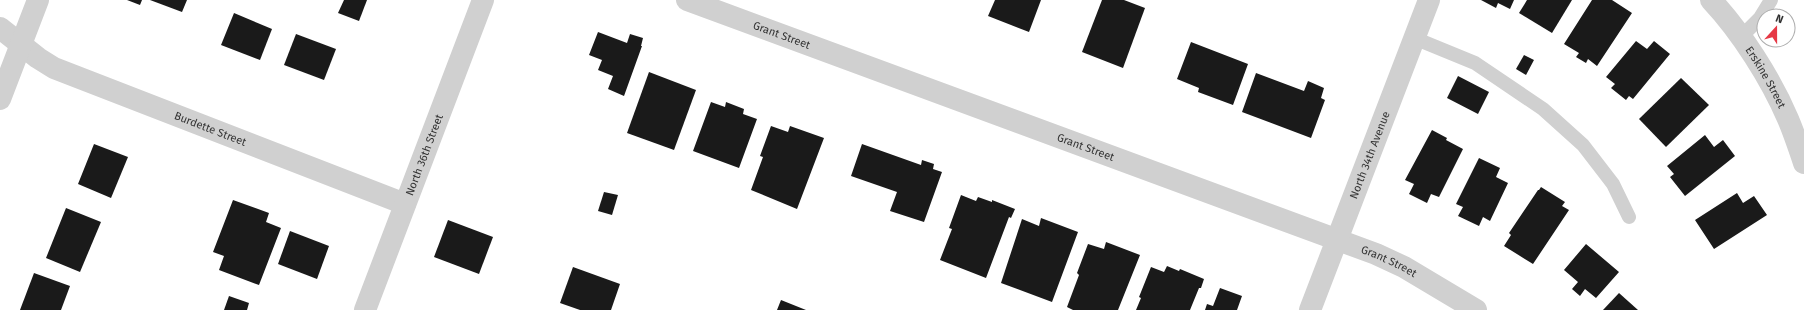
<svg xmlns="http://www.w3.org/2000/svg" width="1804" height="310" font-family="'Fira Sans',sans-serif">
	<rect width="100%" height="100%" fill="#fff"/>
	<g fill="#1a1a1a">
		<polygon points="127,0 142,0 140,5"/>
		<polygon points="150,0 187,0 182,12"/>
		<polygon points="344,0 367,0 359,21 338,13"/>
		<polygon points="995,0 1041,0 1029,32 988,16"/>
		<polygon points="1102,0 1124,0 1145,8 1123,68 1082,52"/>
		<polygon points="1481,0 1514,0 1510,9 1498,3 1496,8"/>
		<polygon points="1527,0 1572,0 1552,33 1519,13"/>
		<polygon points="1592,0 1612,0 1632,13 1597,66 1588,59 1586,63 1576,57 1579,53 1564,44"/>
		<polygon points="234,13 272,29 260,60 221,45"/>
		<polygon points="598,32 627,43 630,34 643,38 641,46 642,46 624,96 608,89 613,76 598,70 602,60 589,55"/>
		<polygon points="296,34 336,49 324,80 284,65"/>
		<polygon points="1636,41 1647,49 1654,41 1670,54 1633,99 1629,96 1626,100 1611,88 1615,84 1606,77"/>
		<polygon points="1191,42 1248,64 1233,105 1198,92 1199,88 1177,79"/>
		<polygon points="1524,55 1534,60 1526,75 1516,69"/>
		<polygon points="649,72 696,90 674,150 627,133"/>
		<polygon points="1256,73 1304,91 1308,81 1324,88 1321,98 1325,100 1311,138 1242,112"/>
		<polygon points="1458,76 1489,92 1478,114 1447,98"/>
		<polygon points="1681,78 1709,105 1666,147 1639,119"/>
		<polygon points="711,102 725,107 726,102 744,109 743,114 757,119 739,168 693,151"/>
		<polygon points="771,126 788,132 790,126 824,138 797,209 751,190 763,157 760,156"/>
		<polygon points="1432,130 1447,138 1446,140 1463,149 1439,197 1431,194 1427,203 1409,194 1414,184 1405,180"/>
		<polygon points="1705,135 1714,147 1723,140 1735,156 1685,196 1670,177 1674,174 1667,166"/>
		<polygon points="94,144 128,157 111,198 78,184"/>
		<polygon points="862,144 921,165 922,160 934,164 933,169 942,172 924,222 890,211 897,192 851,176"/>
		<polygon points="1479,158 1500,168 1496,177 1508,183 1490,221 1483,217 1479,226 1458,216 1463,207 1456,204"/>
		<polygon points="1541,187 1565,202 1562,206 1569,210 1533,264 1504,246 1511,235 1509,233 1538,190 1539,190"/>
		<polygon points="604,192 618,195 612,215 598,211"/>
		<polygon points="1737,193 1743,203 1754,196 1767,215 1714,249 1695,220"/>
		<polygon points="961,195 976,201 978,197 992,202 992,200 1015,209 1011,218 1009,217 986,278 940,260 952,229 949,228"/>
		<polygon points="233,200 269,213 266,222 281,228 259,285 219,270 224,256 213,252"/>
		<polygon points="66,208 101,222 80,272 46,258"/>
		<polygon points="1041,218 1078,232 1052,302 1001,283 1022,219 1039,226"/>
		<polygon points="448,220 493,237 479,274 434,257"/>
		<polygon points="290,231 329,246 317,279 278,264"/>
		<polygon points="1106,242 1140,255 1118,310 1073,310 1067,307 1079,275 1077,273 1088,244 1104,249"/>
		<polygon points="1586,244 1619,272 1596,298 1585,289 1580,296 1572,289 1578,282 1564,270"/>
		<polygon points="1167,266 1179,271 1180,269 1204,279 1201,288 1199,288 1190,310 1136,310 1141,298 1139,297 1151,267 1164,272"/>
		<polygon points="573,267 620,284 611,310 580,310 560,303"/>
		<polygon points="34,273 70,286 61,310 20,310"/>
		<polygon points="1220,288 1242,296 1237,310 1205,310 1207,304 1213,306"/>
		<polygon points="1619,293 1638,310 1603,310"/>
		<polygon points="229,296 249,303 247,310 224,310"/>
		<polygon points="781,300 806,310 777,310"/>
	</g>
	<g fill="none" stroke-linecap="round" stroke-linejoin="round">
		<g stroke="#d0d0d0" stroke-width="14">
			<polyline points="1414,38 1475,63 1543,109 1583,145 1613,184 1629,217"/>
			<polyline points="1740,38 1760,18 1771,0"/>
		</g>
		<g stroke="#d0d0d0" stroke-width="22">
			<path id="s1" d="M 687,0 L 1376,254 L 1404,267 L 1476,310"/>
			<path id="s2" d="M 1711,0 C 1741,32 1771,79 1788,119 C 1794,133 1799,148 1804,163"/>
			<path id="s3" d="M 0,28 L 38,58 L 54,68 L 405,204"/>
			<polyline points="0,99 38,0"/>
			<path id="s4" d="M 365,310 L 483,0"/>
			<path id="s5" d="M 1310,310 L 1429,0"/>
		</g>
	</g>
	<g text-anchor="middle" dominant-baseline="central" stroke-width="4" stroke-linejoin="round" paint-order="stroke">
		<g font-size="11" fill="#333" stroke="#fff">
			<text stroke="none"><textPath href="#s1" startOffset="101">Grant Street</textPath></text>
			<text stroke="none"><textPath href="#s2" startOffset="95">Erskine Street</textPath></text>
			<text stroke="none"><textPath href="#s3" startOffset="235">Burdette Street</textPath></text>
			<text stroke="none"><textPath href="#s1" startOffset="425">Grant Street</textPath></text>
			<text stroke="none"><textPath href="#s4" startOffset="166">North 36th Street</textPath></text>
			<text stroke="none"><textPath href="#s5" startOffset="166">North 34th Avenue</textPath></text>
			<text stroke="none"><textPath href="#s1" startOffset="749">Grant Street</textPath></text>
		</g>
	</g>
	<g transform="translate(1776 28) rotate(21)"><circle r="19" fill="#ffffff" stroke="#adadad"/>
	<path d="M0-3L7 15L0 10L-7 15Z" fill="#e63946"/>
	<text y="-6" font-size="11" font-weight="bold" text-anchor="middle" fill="#333333">N</text>
	</g>
</svg>
